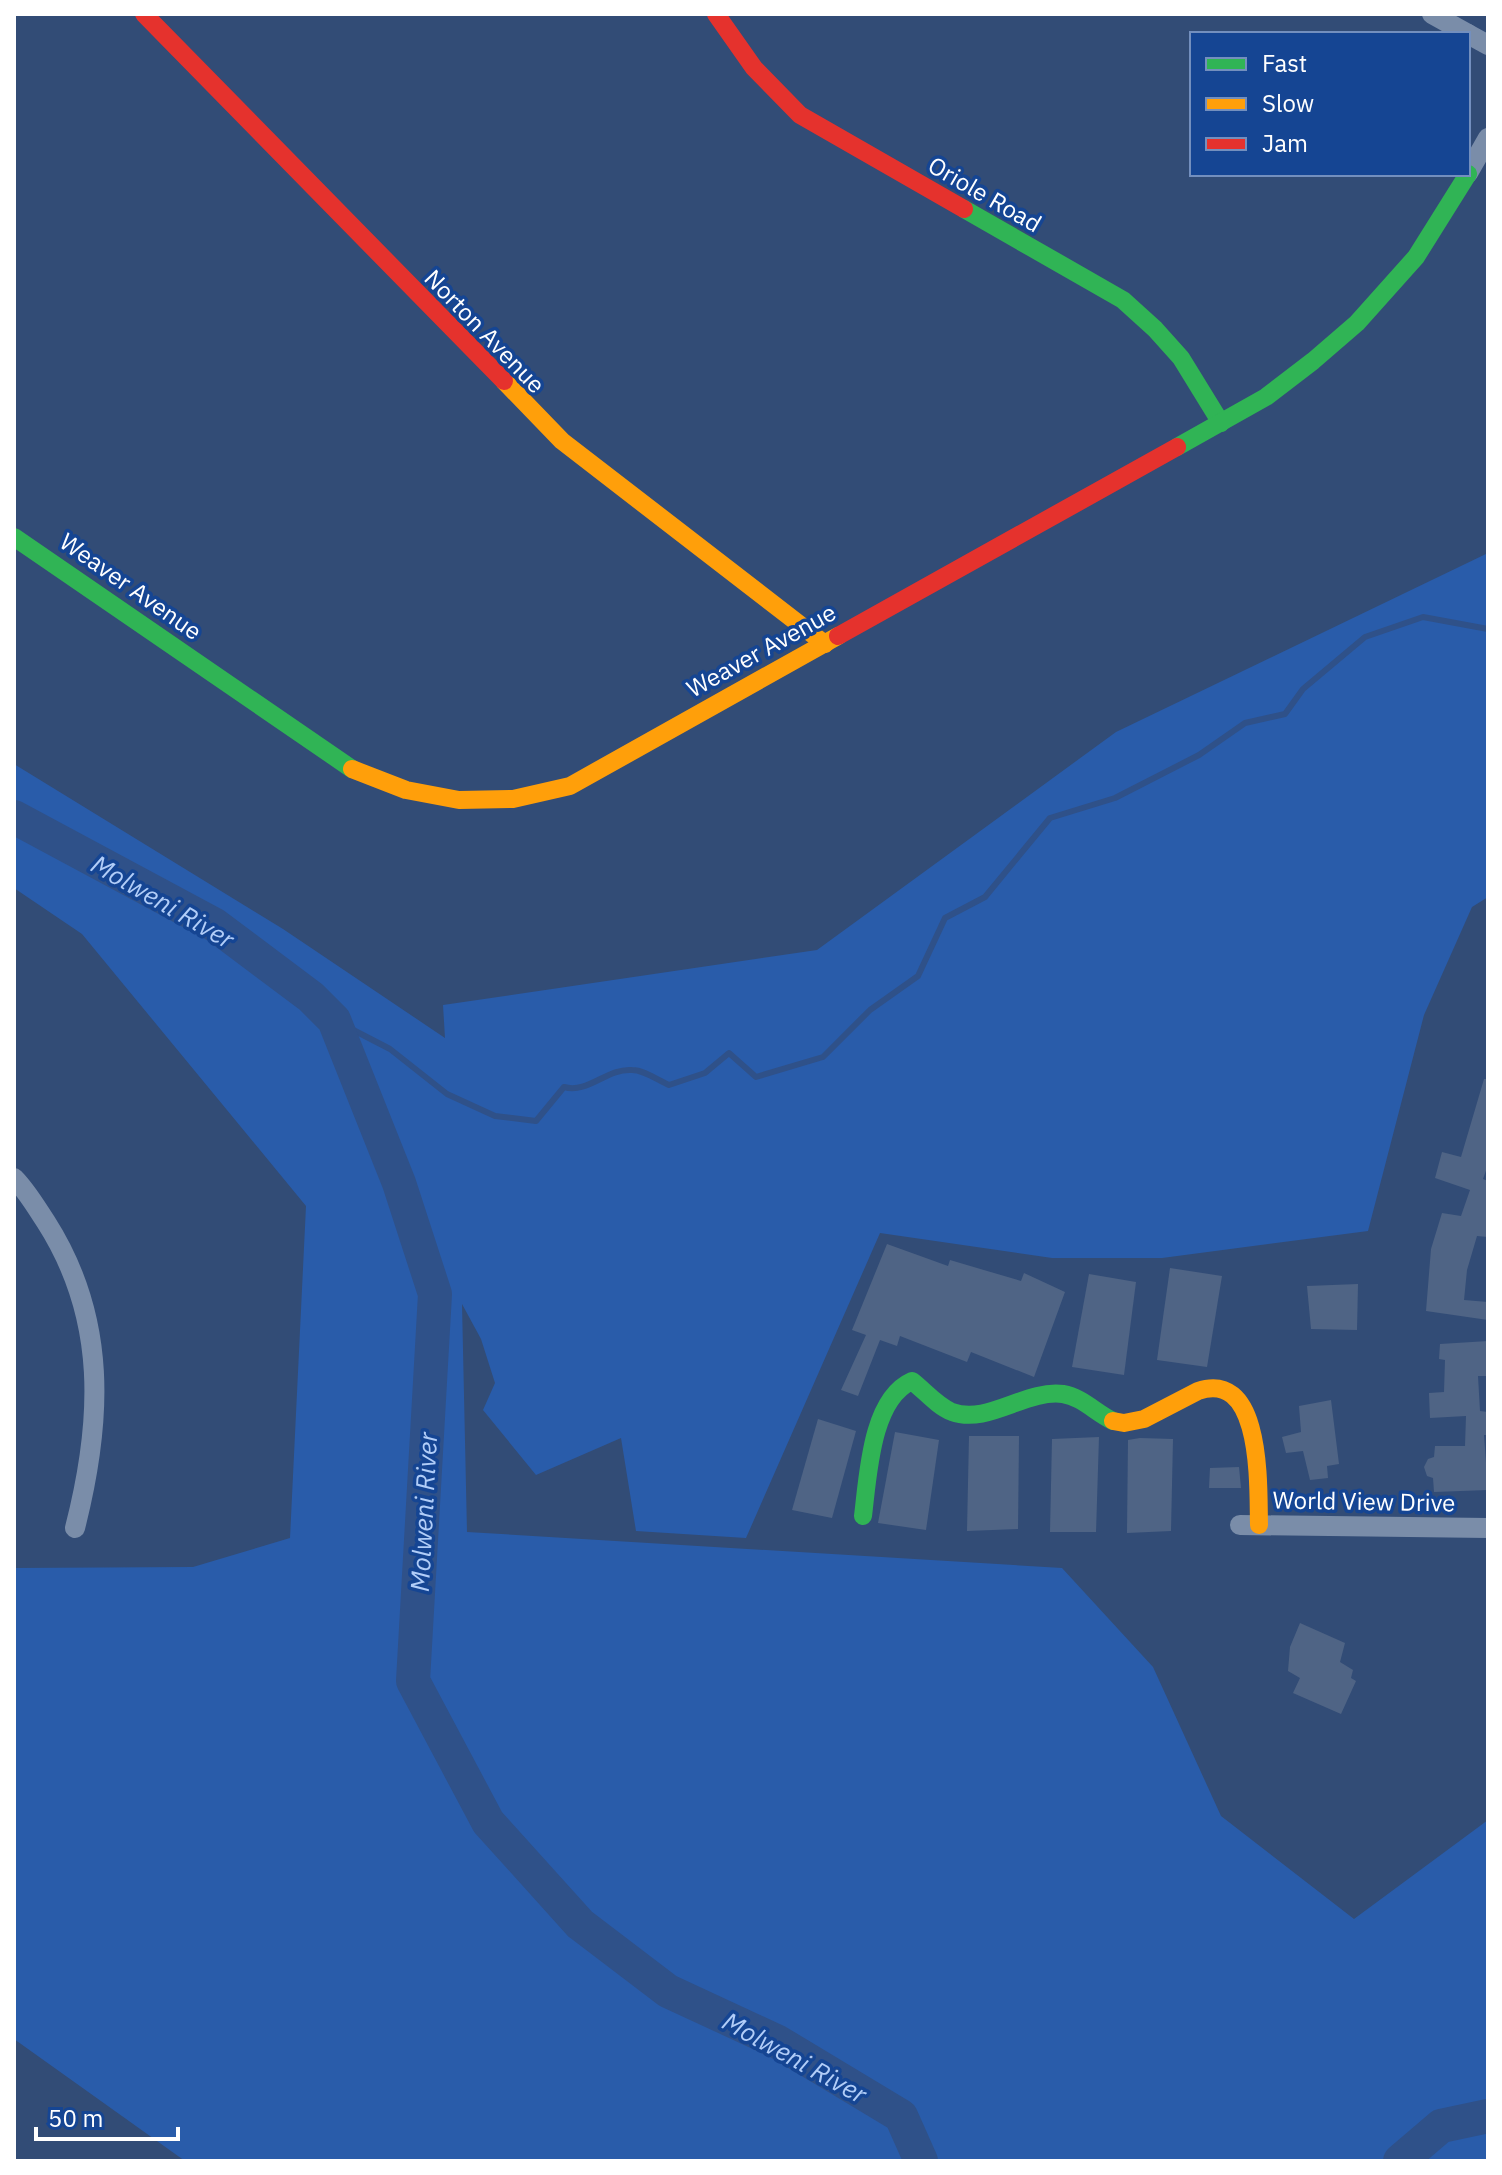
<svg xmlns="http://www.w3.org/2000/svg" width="1502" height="2175" font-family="'IBM Plex Sans',sans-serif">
	<rect width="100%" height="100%" fill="#324c76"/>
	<polygon fill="#295caa" points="1488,553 1488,897 1472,907 1424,1015 1368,1231 1162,1258 1052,1258 880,1233 746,1538 636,1531 621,1438 536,1475 483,1410 495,1383 481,1339 462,1304 467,1532 1062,1568 1153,1667 1221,1816 1354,1919 1488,1820 1488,2161 185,2161 14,2039 14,1568 193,1567 290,1538 306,1206 82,934 14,888 14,764 283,929 445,1038 443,1005 817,950 1116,732"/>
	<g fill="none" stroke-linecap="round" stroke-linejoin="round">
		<path stroke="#2f5189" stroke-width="6" d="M 334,1020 L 390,1049 L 447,1094 L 495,1116 L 536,1121 L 564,1087 C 588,1094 607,1068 632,1070 C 644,1070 658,1080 669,1085 L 705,1073 L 729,1053 L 756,1077 L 823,1057 L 870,1010 L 918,976 L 945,918 L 985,897 L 1050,818 L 1115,798 L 1199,755 L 1245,723 L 1285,714 L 1303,689 L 1365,637 L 1423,617 L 1488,629"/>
		<g stroke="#2f5189" stroke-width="34">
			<polyline points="14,817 215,925 311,997 334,1020 399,1183 435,1294 413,1681 488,1822 580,1924 668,1991 778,2042 901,2116 921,2161"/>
			<polyline points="1400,2161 1441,2126 1488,2116"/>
		</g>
	</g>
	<g fill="#4f6485">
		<polygon points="1484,1079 1488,1079 1488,1165 1483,1179 1488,1181 1488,1237 1477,1236 1467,1270 1464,1300 1488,1302 1488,1320 1426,1311 1431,1249 1442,1213 1461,1216 1470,1190 1435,1178 1442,1152 1461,1157"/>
		<polygon points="887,1244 948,1266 950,1260 1021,1281 1024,1273 1065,1292 1034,1377 971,1352 967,1362 900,1336 897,1346 880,1340 858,1396 841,1390 866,1335 852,1330"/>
		<polygon points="1170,1268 1222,1276 1207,1367 1157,1360"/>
		<polygon points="1089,1274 1136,1282 1124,1375 1072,1367"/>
		<polygon points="1358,1284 1357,1330 1311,1329 1307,1286"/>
		<polygon points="1488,1341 1488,1376 1478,1376 1480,1411 1488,1412 1488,1435 1484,1435 1488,1490 1434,1492 1433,1478 1427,1476 1424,1467 1428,1459 1434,1457 1435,1446 1465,1446 1466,1416 1430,1418 1429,1393 1444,1392 1445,1360 1439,1359 1440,1344"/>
		<polygon points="1331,1400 1339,1464 1327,1466 1328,1478 1310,1480 1303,1451 1286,1453 1282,1437 1301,1432 1299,1406"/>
		<polygon points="818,1419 856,1431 832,1518 792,1510"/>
		<polygon points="895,1432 939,1440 926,1530 878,1523"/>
		<polygon points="969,1436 1019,1436 1018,1529 967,1531"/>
		<polygon points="1099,1437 1096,1532 1050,1532 1052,1439"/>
		<polygon points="1140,1438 1173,1439 1171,1531 1127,1533 1128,1440"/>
		<polygon points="1239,1467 1241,1488 1209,1488 1210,1468"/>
		<polygon points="1300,1623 1345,1643 1340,1662 1353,1670 1351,1678 1356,1681 1341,1714 1293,1693 1300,1678 1288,1671 1290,1647"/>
	</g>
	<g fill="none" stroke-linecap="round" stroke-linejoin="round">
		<g stroke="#7a8da9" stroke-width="20">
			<polyline points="1432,14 1468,34"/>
			<polyline points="1468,34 1488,45"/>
			<polyline points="1468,173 1488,138"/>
			<path d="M 14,1178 C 27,1191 36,1207 46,1222 C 108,1319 102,1422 75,1528"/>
			<polyline points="1240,1525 1488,1528"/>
		</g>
		<g stroke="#30b455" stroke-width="18">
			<polyline points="964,209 1123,300 1155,329 1181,358 1221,423"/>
			<polyline points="1177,447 1266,397 1313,361 1357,323 1416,257 1468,174"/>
			<polyline points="14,537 352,769"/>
			<path d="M 863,1516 C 868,1476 871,1399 912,1381 C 925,1391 937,1406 952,1412 C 988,1425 1026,1389 1063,1394 C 1082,1397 1096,1413 1113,1421"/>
		</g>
		<g stroke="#ff9f0a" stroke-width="18">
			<polyline points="504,381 562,441 825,644"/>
			<polyline points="352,769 406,790 459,800 513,799 570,786 838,636"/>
			<path d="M 1113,1421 L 1124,1423 L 1144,1419 L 1198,1391 C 1263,1369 1258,1486 1259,1525"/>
		</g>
		<g stroke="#e5322d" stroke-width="18">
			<polyline points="144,14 504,381"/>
			<polyline points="716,14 754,68 800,115 964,209"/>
			<polyline points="838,636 1177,447"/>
		</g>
	</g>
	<g text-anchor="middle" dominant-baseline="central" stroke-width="7" stroke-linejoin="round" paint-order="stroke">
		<g font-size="24" fill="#fff" stroke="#154593">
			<text transform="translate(985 194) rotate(30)">Oriole Road</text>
			<text transform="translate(485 331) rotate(46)">Norton Avenue</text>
			<text transform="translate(131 586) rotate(35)">Weaver Avenue</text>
			<text transform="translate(761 650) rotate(-29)">Weaver Avenue</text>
			<text transform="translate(1364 1501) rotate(1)">World View Drive</text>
		</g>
		<g font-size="26" font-style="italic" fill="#b1cdf8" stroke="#154593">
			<text transform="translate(163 901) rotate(30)">Molweni River</text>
			<text transform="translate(423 1512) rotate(-87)">Molweni River</text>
			<text transform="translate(795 2057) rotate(29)">Molweni River</text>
		</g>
	</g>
	<rect width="1502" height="2175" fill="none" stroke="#ffffff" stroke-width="32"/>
	<rect x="1190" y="32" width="280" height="144" fill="#154593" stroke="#738fbe" stroke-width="2"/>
	<rect x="1206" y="58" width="40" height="12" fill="#30b455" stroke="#738fbe" stroke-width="2"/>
	<text x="1262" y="72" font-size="24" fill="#ffffff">Fast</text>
	<rect x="1206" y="98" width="40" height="12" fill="#ff9f0a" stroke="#738fbe" stroke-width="2"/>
	<text x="1262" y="112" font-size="24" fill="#ffffff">Slow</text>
	<rect x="1206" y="138" width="40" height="12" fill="#e5322d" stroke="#738fbe" stroke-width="2"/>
	<text x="1262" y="152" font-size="24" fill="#ffffff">Jam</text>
	<path d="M36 2127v12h142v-12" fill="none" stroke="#ffffff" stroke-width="4"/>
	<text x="48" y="2127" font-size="24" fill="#ffffff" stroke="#154593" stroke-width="6" paint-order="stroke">50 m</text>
</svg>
